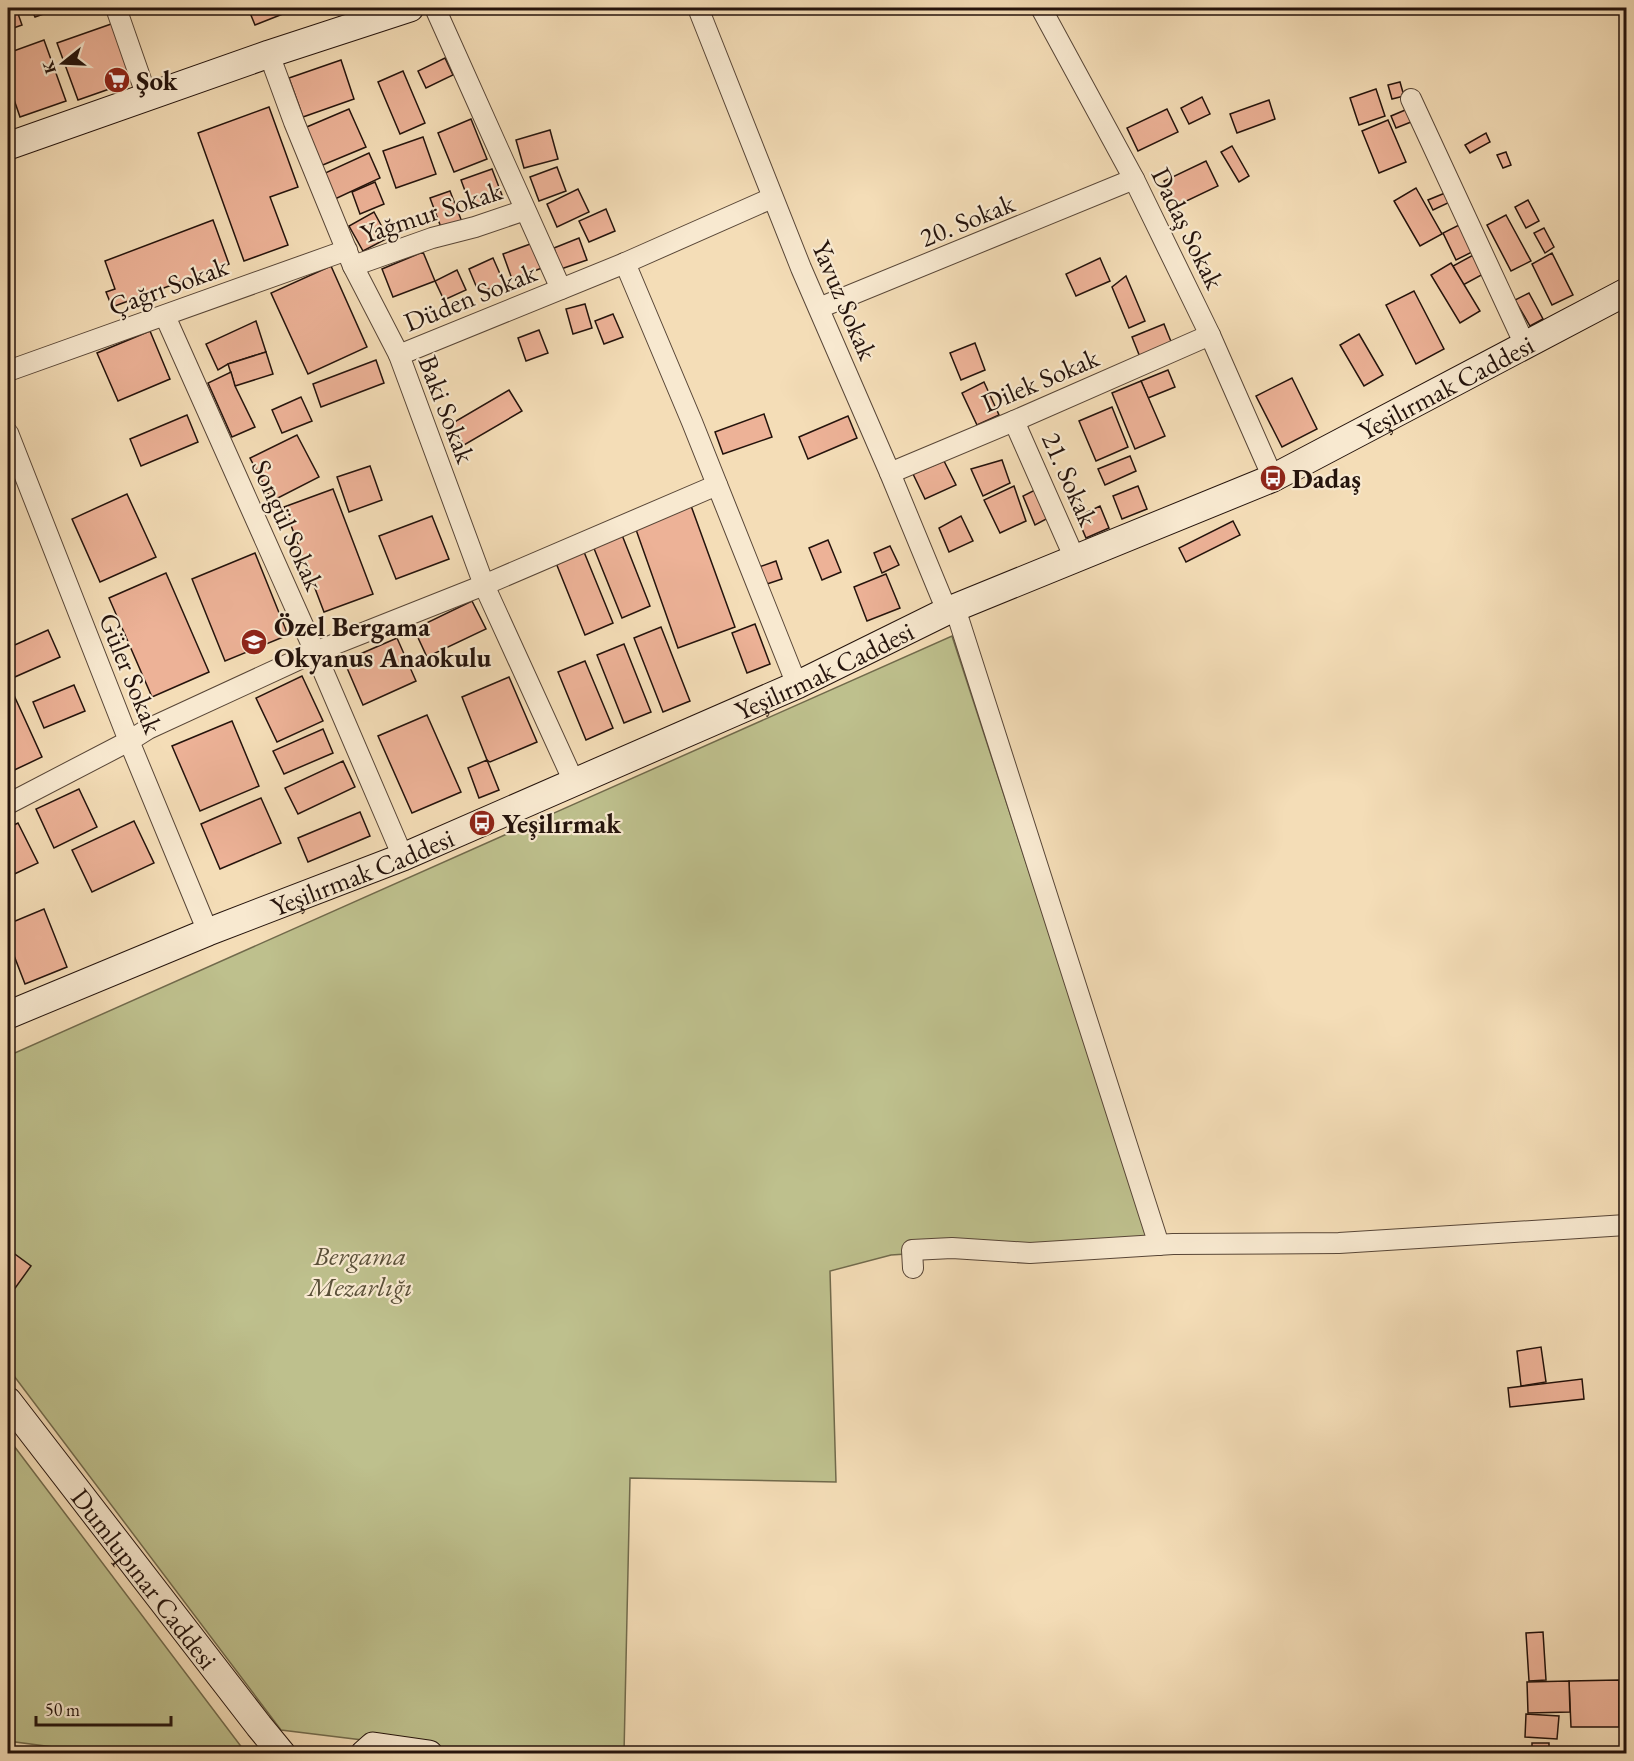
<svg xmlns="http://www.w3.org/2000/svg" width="1634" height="1761" font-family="'EB Garamond',serif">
	<rect width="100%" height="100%" fill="#f4ddb7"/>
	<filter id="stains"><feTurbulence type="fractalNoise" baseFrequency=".00333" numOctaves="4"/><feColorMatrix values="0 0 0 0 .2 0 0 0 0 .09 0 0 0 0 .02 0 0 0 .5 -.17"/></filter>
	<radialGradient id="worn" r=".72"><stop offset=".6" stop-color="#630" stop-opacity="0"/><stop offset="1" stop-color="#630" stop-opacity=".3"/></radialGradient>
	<g fill="#bec08d" stroke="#716a4c" stroke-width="1.5">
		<polygon points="952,636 1149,1238 891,1255 830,1271 836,1482 630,1478 624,1753 469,1753 281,1730 8,1368 8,1056"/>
		<polygon points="8,1438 246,1753 106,1754 8,1741"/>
	</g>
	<g fill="#edb297" stroke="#24130c" stroke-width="1.5">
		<polygon points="8,8 16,8 22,25 8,30"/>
		<polygon points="31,8 60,8 35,17"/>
		<polygon points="248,8 298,8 255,25"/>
		<polygon points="114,23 135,80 78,100 57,43"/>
		<polygon points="44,40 66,101 20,117 8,82 8,53"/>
		<polygon points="445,58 453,75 426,88 418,71"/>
		<polygon points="341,60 354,99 303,117 289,78"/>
		<polygon points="403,71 425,123 400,134 378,82"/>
		<polygon points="1400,82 1404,96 1392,99 1388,85"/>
		<polygon points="1376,89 1385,116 1359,125 1350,98"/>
		<polygon points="1202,97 1210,114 1189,124 1181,108"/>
		<polygon points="1269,100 1275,119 1237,133 1230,114"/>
		<polygon points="269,107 298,187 270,197 288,245 244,261 198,133"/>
		<polygon points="1410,108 1416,120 1396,128 1391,116"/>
		<polygon points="349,109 366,147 318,167 302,129"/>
		<polygon points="1167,109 1178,132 1138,151 1127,128"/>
		<polygon points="471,119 487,159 454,172 438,133"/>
		<polygon points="1388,120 1406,162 1379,173 1362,131"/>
		<polygon points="550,130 558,159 524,168 516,140"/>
		<polygon points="1486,133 1490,142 1470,153 1465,145"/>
		<polygon points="423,137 436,174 396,188 383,151"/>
		<polygon points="1232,146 1249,176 1239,182 1221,152"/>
		<polygon points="1506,152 1511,165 1503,168 1497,155"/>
		<polygon points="369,153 380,178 335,199 323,174"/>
		<polygon points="1206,161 1218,186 1176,206 1164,181"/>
		<polygon points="557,167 566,191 539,201 530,177"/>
		<polygon points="492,169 502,195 471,207 461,180"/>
		<polygon points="375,182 384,204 360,214 352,192"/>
		<polygon points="1416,188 1442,234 1420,246 1394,201"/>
		<polygon points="578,189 589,212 557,227 547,204"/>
		<polygon points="450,191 462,222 442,230 430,198"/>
		<polygon points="1445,193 1450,202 1433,210 1428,200"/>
		<polygon points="1528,200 1539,221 1526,228 1515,207"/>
		<polygon points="606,209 615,231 589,242 579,221"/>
		<polygon points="374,212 388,238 363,251 349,226"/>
		<polygon points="1506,215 1531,261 1511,271 1487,225"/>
		<polygon points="213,220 229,264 112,307 106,292 115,289 105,261"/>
		<polygon points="1463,223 1476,250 1456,260 1443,233"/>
		<polygon points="1544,228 1554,247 1545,253 1534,233"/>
		<polygon points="579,238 587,260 561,269 554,248"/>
		<polygon points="533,243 542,268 512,279 503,254"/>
		<polygon points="423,252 435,281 393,297 382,269"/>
		<polygon points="1477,253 1487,272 1463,285 1453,266"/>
		<polygon points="1552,253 1573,295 1552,305 1532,264"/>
		<polygon points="493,258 504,283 479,293 469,269"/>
		<polygon points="1100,258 1110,281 1076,296 1066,274"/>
		<polygon points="1451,263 1480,311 1460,323 1431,275"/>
		<polygon points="331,266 367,347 308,374 271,293"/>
		<polygon points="457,270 466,290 444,300 435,281"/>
		<polygon points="1126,276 1145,321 1129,328 1112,287"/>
		<polygon points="1414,291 1444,349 1416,364 1386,305"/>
		<polygon points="1529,293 1543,319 1530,326 1515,300"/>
		<polygon points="585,304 592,328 573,334 566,309"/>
		<polygon points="613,314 623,337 604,344 595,321"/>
		<polygon points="256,321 266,352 228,364 218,370 206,344"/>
		<polygon points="1164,324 1172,344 1140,357 1132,337"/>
		<polygon points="539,330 548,353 526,361 518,338"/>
		<polygon points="150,331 170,379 118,401 97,353"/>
		<polygon points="1359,334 1383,375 1364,386 1340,345"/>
		<polygon points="975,343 985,370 961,380 950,353"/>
		<polygon points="266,352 273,374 235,386 228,364"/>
		<polygon points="376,360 384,383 321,407 313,384"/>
		<polygon points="1168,370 1175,387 1148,398 1141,381"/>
		<polygon points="231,372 235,386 255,427 232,437 208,383"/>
		<polygon points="1292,378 1317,429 1282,447 1256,396"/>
		<polygon points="1141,381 1165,436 1135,449 1112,393"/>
		<polygon points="984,382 999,415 977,425 962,393"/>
		<polygon points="509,390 522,411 464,445 451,424"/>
		<polygon points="301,397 312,421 282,433 272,410"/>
		<polygon points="1112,407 1128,447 1096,461 1079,421"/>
		<polygon points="764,414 772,437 723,454 715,432"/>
		<polygon points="187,415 198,442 141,466 130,439"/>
		<polygon points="848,416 857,438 808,459 799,437"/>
		<polygon points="297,435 319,477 272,501 250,458"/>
		<polygon points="1130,456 1136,471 1105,485 1098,469"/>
		<polygon points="1002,460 1010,483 983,496 971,469"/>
		<polygon points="944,461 956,485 925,499 913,474"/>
		<polygon points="370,466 382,500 349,512 337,477"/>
		<polygon points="1014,486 1026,521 1000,533 984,500"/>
		<polygon points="1138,486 1147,509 1122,519 1113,496"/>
		<polygon points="1039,488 1052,516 1035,525 1023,496"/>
		<polygon points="333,489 373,594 324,612 284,507"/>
		<polygon points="127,494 156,557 100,582 72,519"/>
		<polygon points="690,503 735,627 678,648 634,524"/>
		<polygon points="1100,506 1109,528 1086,538 1077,517"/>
		<polygon points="432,516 449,559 396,579 379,536"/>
		<polygon points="961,516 973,541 949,552 939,528"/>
		<polygon points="1233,521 1240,535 1186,562 1179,548"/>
		<polygon points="622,535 650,606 622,618 593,546"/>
		<polygon points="828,540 841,572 822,580 809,548"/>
		<polygon points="890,546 899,565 882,573 874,553"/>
		<polygon points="584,552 613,623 585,635 556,563"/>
		<polygon points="255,553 288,635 225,661 192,579"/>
		<polygon points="776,561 782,579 764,585 759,567"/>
		<polygon points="166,573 209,672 152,697 109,598"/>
		<polygon points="886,574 900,608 867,621 854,587"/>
		<polygon points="472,601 486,629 427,657 414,629"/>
		<polygon points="755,624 770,664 747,673 732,633"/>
		<polygon points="661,627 690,701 663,712 634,638"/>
		<polygon points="48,630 60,657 8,680 8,648"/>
		<polygon points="397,638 416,681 363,705 344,661"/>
		<polygon points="624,644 651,712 624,723 597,655"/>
		<polygon points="585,661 613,728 586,740 558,672"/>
		<polygon points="302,676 323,721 277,742 256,698"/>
		<polygon points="509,677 537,742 490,762 487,760 462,697"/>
		<polygon points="74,685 85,711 44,728 33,702"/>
		<polygon points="12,691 42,757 8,773 8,693"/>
		<polygon points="427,715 461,792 412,813 378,736"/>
		<polygon points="232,721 259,786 200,811 172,746"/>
		<polygon points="323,729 333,753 284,774 273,751"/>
		<polygon points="487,760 499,790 479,798 468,768"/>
		<polygon points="343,761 355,787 298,814 285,788"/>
		<polygon points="79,789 97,827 54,848 36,809"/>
		<polygon points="261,798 281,843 220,869 201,824"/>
		<polygon points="360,812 370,836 308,862 298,838"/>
		<polygon points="134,821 154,863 92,892 72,850"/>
		<polygon points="18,823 38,863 8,877 8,828"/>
		<polygon points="44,909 67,967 25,984 8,940 8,924"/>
		<polygon points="8,1249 31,1266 8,1298"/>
		<polygon points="1541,1347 1546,1382 1521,1386 1517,1351"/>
		<polygon points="1582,1379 1584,1399 1510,1407 1508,1388"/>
		<polygon points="1543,1632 1546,1680 1529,1681 1526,1633"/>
		<polygon points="1619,1680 1619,1727 1571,1727 1569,1681"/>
		<polygon points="1569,1681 1570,1712 1528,1713 1527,1682"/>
		<polygon points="1526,1714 1559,1716 1557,1739 1525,1737"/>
		<rect x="1532" y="1743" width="17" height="11"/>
	</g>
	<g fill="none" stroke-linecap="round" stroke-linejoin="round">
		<defs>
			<g id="street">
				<polyline points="116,8 147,97"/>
				<polyline points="435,8 561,289"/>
				<polyline points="698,8 801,268 890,473 947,611"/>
				<polyline points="1041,8 1134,179 1210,335 1273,478"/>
				<polyline points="269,54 294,122 353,266 399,355 484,585 574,782"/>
				<polyline points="1411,99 1525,345"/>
				<polyline points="625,263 692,422 797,685"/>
				<polyline points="353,266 432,238 475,227 525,210"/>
				<polyline points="819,308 1134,179"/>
				<polyline points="165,316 315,652 403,857"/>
				<polyline points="399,355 625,263 772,198"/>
				<polyline points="8,371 347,250"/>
				<polyline points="1014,421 1075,559"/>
				<polyline points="8,433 129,741 208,932"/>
				<polyline points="890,473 1014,421 1210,335"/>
				<polyline points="955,608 1159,1245"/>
				<polyline points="8,804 129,741 148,729 315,652 484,585 717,485"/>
				<polyline points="913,1268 912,1250 952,1248 1030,1253 1173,1244 1339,1243 1626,1225"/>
			</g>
			<g id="secondary">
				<polyline points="8,146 269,54 410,8"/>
				<path id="s1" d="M 8,1015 L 208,932 L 403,857 L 797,685 L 947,611 L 1273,478 L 1626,292"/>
				<path id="s2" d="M 8,1401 L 259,1726 L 282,1754"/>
				<polyline points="364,1754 373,1746 429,1754"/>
			</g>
		</defs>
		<use href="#street" stroke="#584637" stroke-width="22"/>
		<use href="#secondary" stroke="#24130c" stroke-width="29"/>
		<use href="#street" stroke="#f8e9d0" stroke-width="20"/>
		<use href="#secondary" stroke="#f8e9d0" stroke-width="27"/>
	</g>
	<defs>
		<symbol id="supermarket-disc" viewBox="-11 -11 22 22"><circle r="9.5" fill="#8f2418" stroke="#f8e9d0"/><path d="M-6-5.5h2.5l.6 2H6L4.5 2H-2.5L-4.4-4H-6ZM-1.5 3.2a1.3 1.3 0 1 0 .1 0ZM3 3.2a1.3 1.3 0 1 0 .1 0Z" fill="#fff"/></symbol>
		<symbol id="bus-disc" viewBox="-11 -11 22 22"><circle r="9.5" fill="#8f2418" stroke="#f8e9d0"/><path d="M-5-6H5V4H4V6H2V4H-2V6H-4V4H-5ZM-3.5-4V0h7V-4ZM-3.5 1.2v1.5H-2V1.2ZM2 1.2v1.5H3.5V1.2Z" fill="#fff"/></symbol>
		<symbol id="school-disc" viewBox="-11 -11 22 22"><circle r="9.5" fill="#8f2418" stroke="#f8e9d0"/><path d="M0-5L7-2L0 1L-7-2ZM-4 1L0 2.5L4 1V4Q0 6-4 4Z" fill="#fff"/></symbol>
	</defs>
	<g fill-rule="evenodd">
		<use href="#supermarket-disc" x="102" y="65" width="30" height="30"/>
		<use href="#bus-disc" x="1258" y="463" width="30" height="30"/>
		<use href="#school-disc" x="239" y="627" width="30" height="30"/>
		<use href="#bus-disc" x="467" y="808" width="30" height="30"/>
	</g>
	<g text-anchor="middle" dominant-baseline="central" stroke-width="4.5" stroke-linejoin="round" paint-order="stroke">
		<g font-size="27" font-weight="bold" fill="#24130c" stroke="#f8e9d0" text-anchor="start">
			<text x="136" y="80">Şok</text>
			<text x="1292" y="478">Dadaş</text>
			<text x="274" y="626">Özel Bergama<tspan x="274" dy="31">Okyanus Anaokulu</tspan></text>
			<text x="502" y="823">Yeşilırmak</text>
		</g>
		<g font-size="27" fill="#24130c" stroke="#f8e9d0">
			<text transform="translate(431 212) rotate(-18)">Yağmur Sokak</text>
			<text transform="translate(967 220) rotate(-22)">20. Sokak</text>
			<text transform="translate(1188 228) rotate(64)">Dadaş Sokak</text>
			<text transform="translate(168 286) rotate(-20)">Çağrı Sokak</text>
			<text transform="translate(470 297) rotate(-22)">Düden Sokak</text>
			<text transform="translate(845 300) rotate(67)">Yavuz Sokak</text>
			<text transform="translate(1040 380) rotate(-23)">Dilek Sokak</text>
			<text stroke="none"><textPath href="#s1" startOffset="1570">Yeşilırmak Caddesi</textPath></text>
			<text transform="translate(447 409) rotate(69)">Baki Sokak</text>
			<text transform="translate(1070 479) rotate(66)">21. Sokak</text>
			<text transform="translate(288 525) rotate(66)">Songül Sokak</text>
			<text stroke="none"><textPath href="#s1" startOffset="886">Yeşilırmak Caddesi</textPath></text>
			<text transform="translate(131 673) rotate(68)">Güler Sokak</text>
			<text stroke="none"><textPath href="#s1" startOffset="382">Yeşilırmak Caddesi</textPath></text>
			<text stroke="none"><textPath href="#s2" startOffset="224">Dumlupınar Caddesi</textPath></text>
		</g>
		<g font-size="27" font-style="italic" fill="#5a5039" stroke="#f8e9d0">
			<text x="360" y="1255">Bergama<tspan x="360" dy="31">Mezarlığı</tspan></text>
		</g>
	</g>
	<rect width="1634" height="1761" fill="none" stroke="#f4ddb7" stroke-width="30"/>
	<rect x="9" y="9" width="1616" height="1743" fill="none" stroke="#24130c" stroke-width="3"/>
	<rect x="15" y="15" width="1604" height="1731" fill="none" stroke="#24130c" stroke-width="1.5"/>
	<g transform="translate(63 63) rotate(252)" stroke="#f8e9d0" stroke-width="4.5" paint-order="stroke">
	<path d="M0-4.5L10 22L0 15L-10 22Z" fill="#24130c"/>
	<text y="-9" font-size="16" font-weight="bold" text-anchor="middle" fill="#24130c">K</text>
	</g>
	<path d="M36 1716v9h135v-9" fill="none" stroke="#24130c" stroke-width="3"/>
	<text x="45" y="1716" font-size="18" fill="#24130c" stroke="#f8e9d0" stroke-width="4.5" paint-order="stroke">50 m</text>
	<rect width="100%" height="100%" filter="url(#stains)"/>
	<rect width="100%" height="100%" fill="url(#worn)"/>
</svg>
